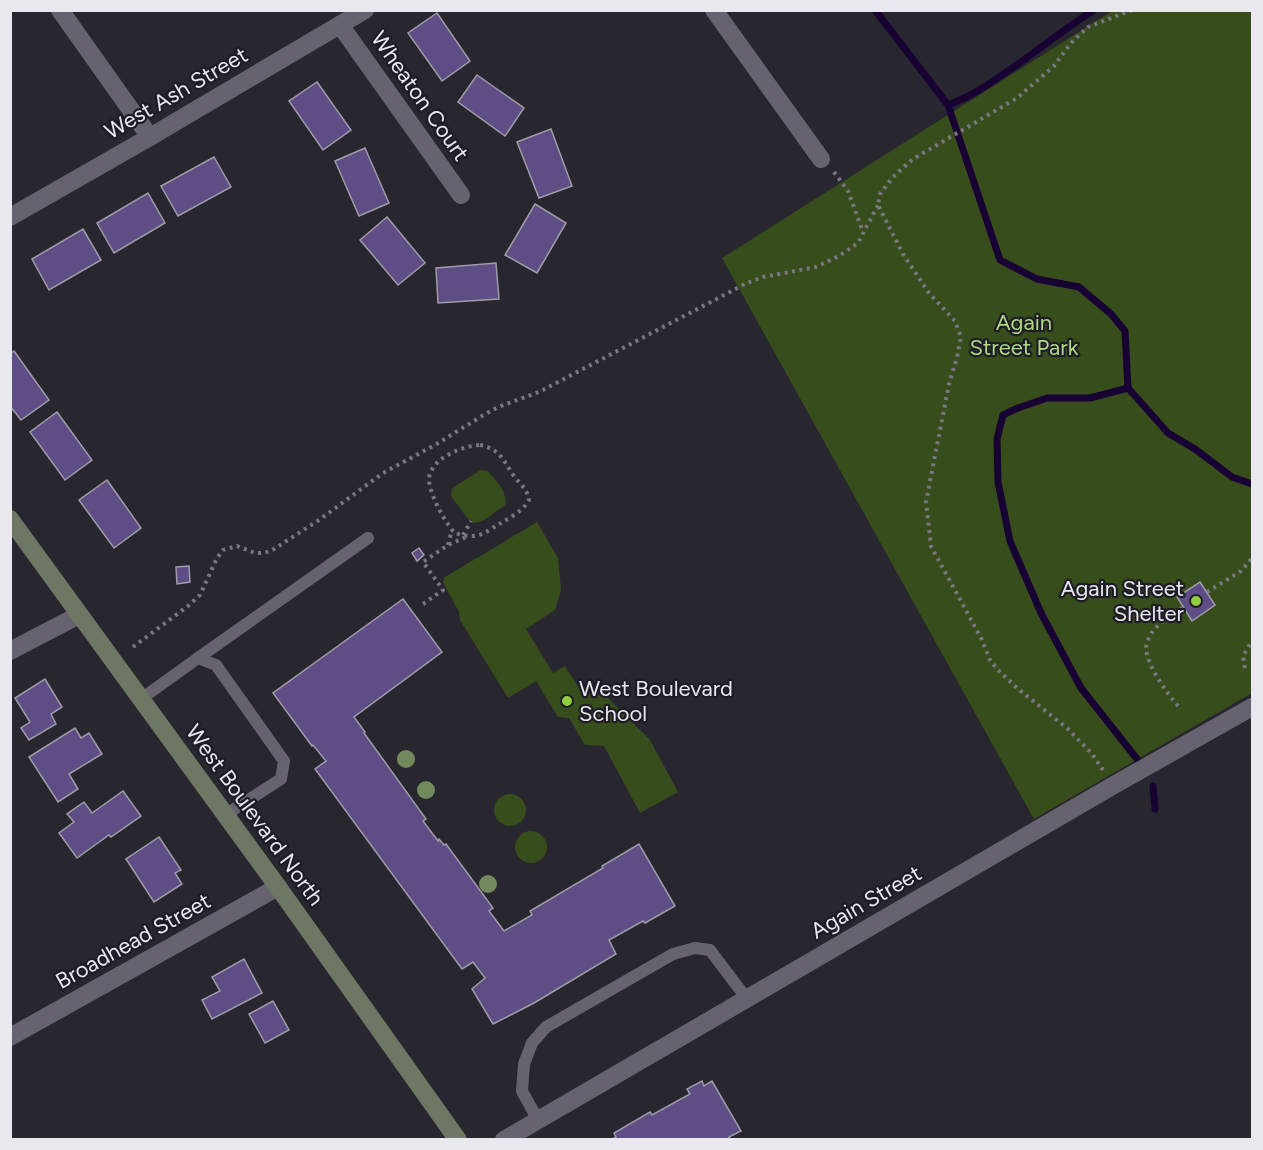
<svg xmlns="http://www.w3.org/2000/svg" width="1263" height="1150" font-family="Figtree,sans-serif">
	<rect width="100%" height="100%" fill="#28262f"/>
	<g fill="#374d1b">
		<polygon points="1112,11 1252,11 1252,693 1034,819 722,258"/>
		<path d="M 481,470 L 488,471 C 496,481 508,492 505,505 L 483,521 L 475,523 L 468,519 L 451,496 L 452,488 Z"/>
		<polygon points="537,522 558,558 561,590 555,610 526,629 553,673 565,666 584,696 593,691 606,696 650,740 678,792 640,813 604,746 585,745 569,718 558,717 536,681 508,698 460,620 459,612 443,582 445,577"/>
		<circle cx="510" cy="810" r="16"/>
		<circle cx="531" cy="847" r="16"/>
	</g>
	<g fill="none" stroke-linecap="round" stroke-linejoin="round">
		<g stroke="#170233" stroke-width="7">
			<path d="M 875,10 L 948,105 C 957,101 966,98 974,93 C 1016,69 1053,36 1094,10"/>
			<polyline points="948,105 1000,260 1037,279 1079,287 1111,314 1125,331 1128,388 1168,433 1195,449 1232,477 1252,484"/>
			<polyline points="1128,388 1090,398 1047,398 1018,408 1003,415 997,439 998,482 1010,541 1041,613 1081,688 1137,759"/>
			<polyline points="1153,786 1155,809"/>
		</g>
	</g>
	<g fill="#5f4e86" stroke="#9f9ca8" stroke-width="1.5">
		<polygon points="437,13 470,61 442,81 408,33"/>
		<polygon points="477,75 524,108 505,136 458,102"/>
		<polygon points="317,82 351,130 323,150 289,101"/>
		<polygon points="551,129 572,186 539,198 517,142"/>
		<polygon points="365,148 389,203 359,216 335,161"/>
		<polygon points="214,157 231,187 178,216 161,186"/>
		<polygon points="148,193 165,223 114,253 97,223"/>
		<polygon points="535,204 566,223 537,273 505,255"/>
		<polygon points="387,217 425,263 398,285 360,240"/>
		<polygon points="83,229 101,260 49,290 32,259"/>
		<polygon points="496,263 499,299 438,303 436,268"/>
		<polygon points="14,351 49,400 21,420 10,406 10,354"/>
		<polygon points="57,412 92,460 65,480 30,432"/>
		<polygon points="107,480 141,528 114,548 79,500"/>
		<polygon points="419,548 424,555 417,561 412,553"/>
		<polygon points="189,566 190,582 177,584 176,567"/>
		<polygon points="1200,582 1215,605 1192,621 1177,597"/>
		<polygon points="403,599 442,652 354,717 365,732 364,733 426,819 423,821 438,841 439,839 444,845 446,844 493,908 489,911 504,931 532,915 530,911 603,868 602,866 639,844 675,906 645,923 643,921 609,940 616,954 534,1003 493,1024 472,989 485,978 473,962 462,969 315,769 326,761 313,745 312,746 273,693"/>
		<polygon points="45,679 62,707 51,714 56,724 29,740 21,728 30,722 15,698"/>
		<polygon points="75,728 81,738 89,733 102,754 69,774 78,789 58,802 29,757"/>
		<polygon points="123,791 141,816 111,837 109,835 77,858 59,833 74,822 67,814 84,802 92,813"/>
		<polygon points="159,837 181,870 175,873 182,884 154,902 126,859"/>
		<polygon points="244,959 262,993 212,1019 202,1000 220,991 212,977"/>
		<polygon points="273,1001 289,1030 265,1043 249,1014"/>
		<polygon points="702,1081 704,1086 712,1081 741,1131 729,1137 731,1140 611,1140 616,1137 614,1133 650,1112 652,1115 690,1094 687,1089"/>
	</g>
	<g fill="none" stroke-linecap="round" stroke-linejoin="round">
		<g stroke="#78767e" stroke-width="4" stroke-dasharray="3 4.5" stroke-linecap="butt">
			<polyline points="834,172 848,191 863,232"/>
			<path d="M 480,445 C 502,450 503,461 514,476 C 520,484 528,490 529,500 C 524,510 511,517 501,523 C 492,528 483,536 472,536 C 466,536 459,535 454,532 C 445,523 428,491 429,478 C 432,457 463,446 480,445 Z"/>
			<polyline points="463,535 471,521"/>
			<polyline points="448,545 452,530"/>
			<polyline points="1207,592 1241,571 1252,558"/>
			<polyline points="423,604 443,590 423,562 448,545 466,537"/>
			<polyline points="133,647 188,606 200,595 217,558 223,550 237,546 255,553 263,553 271,551 319,520 383,473 435,445 482,416 498,407 539,392 747,283 763,277 816,267 839,256 858,243 878,205"/>
			<polyline points="1245,668 1243,656 1252,641"/>
			<path d="M 1178,706 C 1167,693 1147,666 1146,648 C 1146,643 1150,635 1153,631 C 1161,621 1173,614 1183,607"/>
			<polyline points="1103,770 1092,754 1068,729 1017,688 998,670 990,660 982,640 931,546 926,502 949,384 957,357 961,337 955,321 929,293 903,254 878,205 880,194 893,177 913,159 1017,98 1054,66 1071,43 1088,27 1132,10"/>
		</g>
		<g stroke="#66636f" stroke-width="12">
			<polyline points="198,658 368,538"/>
			<polyline points="141,699 198,658 216,665 284,761 281,779 225,815"/>
			<polyline points="538,1120 522,1091 524,1064 532,1043 546,1027 673,954 695,948 710,950 747,999"/>
		</g>
		<g stroke="#66636f" stroke-width="18">
			<polyline points="60,10 150,137"/>
			<polyline points="714,10 821,159"/>
			<polyline points="340,25 461,195"/>
			<polyline points="10,651 79,615"/>
			<polyline points="10,1037 278,887"/>
			<polyline points="504,1140 1114,785 1252,707"/>
		</g>
		<polyline stroke="#66636f" stroke-width="18" points="10,217 150,137 365,10"/>
		<polyline stroke="#6d7764" stroke-width="18" points="10,519 278,887 458,1140"/>
	</g>
	<g fill="#72885d">
		<circle cx="406" cy="759" r="9"/>
		<circle cx="426" cy="790" r="9"/>
		<circle cx="488" cy="884" r="9"/>
	</g>
	<g fill="#92cd3f" stroke="#1e1c25" stroke-width="2">
		<circle cx="1196" cy="601" r="6"/>
		<circle cx="567" cy="701" r="6"/>
	</g>
	<g text-anchor="middle" dominant-baseline="central" stroke-width="4.5" stroke-linejoin="round" paint-order="stroke">
		<g font-size="22" fill="#e9e8ef" stroke="#1e1c25">
			<text transform="translate(176 93) rotate(-30)">West Ash Street</text>
			<text transform="translate(420 96) rotate(55)">Wheaton Court</text>
			<text transform="translate(255 815) rotate(54)">West Boulevard North</text>
			<text transform="translate(866 902) rotate(-30)">Again Street</text>
			<text transform="translate(133 941) rotate(-29)">Broadhead Street</text>
		</g>
		<g font-size="22" fill="#afd882" stroke="#1e1c25">
			<text x="1024" y="322">Again<tspan x="1024" dy="25">Street Park</tspan></text>
		</g>
		<g font-size="22" fill="#e9e8ef" stroke="#1e1c25" text-anchor="end">
			<text x="1184" y="588">Again Street<tspan x="1184" dy="25">Shelter</tspan></text>
			<text x="579" y="688" text-anchor="start">West Boulevard<tspan x="579" dy="25">School</tspan></text>
		</g>
	</g>
	<rect width="1263" height="1150" fill="none" stroke="#e9e8ef" stroke-width="24"/>
</svg>
